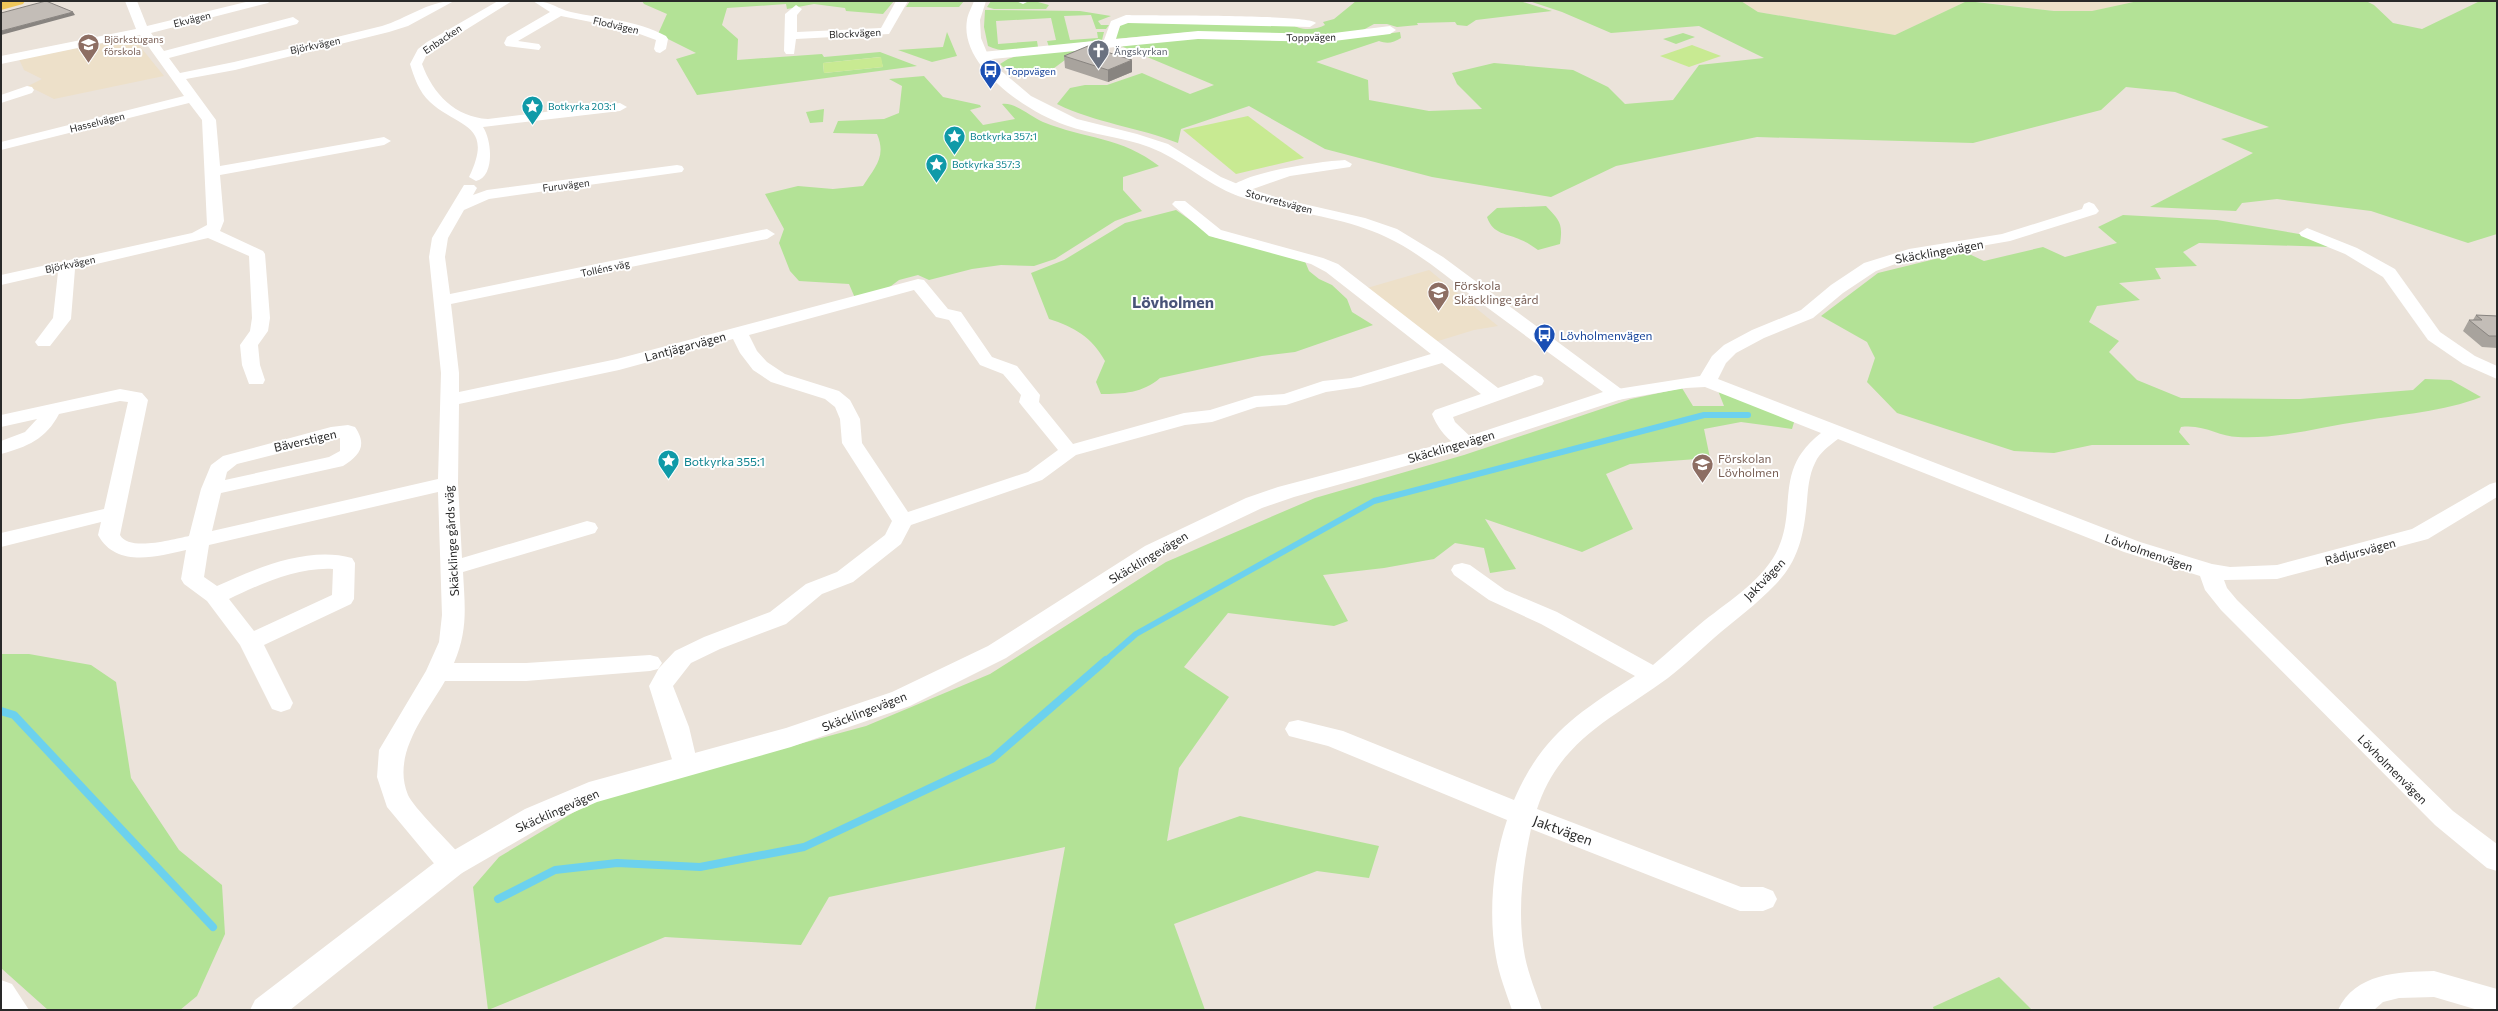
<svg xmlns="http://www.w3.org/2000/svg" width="2498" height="1011" font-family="Commissioner,sans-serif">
	<rect width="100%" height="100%" fill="#ebe3da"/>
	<g fill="#ede0c9">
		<polygon points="1741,1 1967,1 1895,35 1758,12"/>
		<polygon points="1973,1 2138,1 2093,11 2054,11"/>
		<polygon points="127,39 134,39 164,76 54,99 28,86 42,79 24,70 19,59"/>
		<polygon points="1429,270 1498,326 1474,330 1435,342 1367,288"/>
	</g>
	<g fill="#b3e296" fill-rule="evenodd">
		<path d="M 642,1 L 894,1 L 883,14 L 846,11 L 845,8 L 814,4 L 787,9 L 786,4 L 727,8 L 722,25 L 738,39 L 737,60 L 822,54 L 824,57 L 880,52 L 917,66 L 697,95 L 676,59 L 696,53 L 658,34 L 667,14 L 644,4 ZM 880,57 L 883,67 L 824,73 L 823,63 Z"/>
		<polygon points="910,1 956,2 964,1 959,7 906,7"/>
		<polygon points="991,1 1038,2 1049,5 1046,9 994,9 987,7"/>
		<path d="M 1356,1 L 1520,1 L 1552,11 L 1476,20 L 1467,26 L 1457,25 L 1455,22 L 1417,23 L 1418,25 L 1397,27 L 1387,24 L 1374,24 L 1363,30 L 1328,35 L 1192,32 L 1114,39 L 1121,24 L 1128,22 L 1292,24 C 1299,31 1316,30 1325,25 L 1323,22 L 1334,19 Z"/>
		<path d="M 1529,1 L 1741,1 L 1758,12 L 1895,35 L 1967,1 L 2054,11 L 2092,11 L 2138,1 L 2366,1 L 2374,5 L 2393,23 L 2422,29 L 2480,1 L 2497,1 L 2497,234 L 2468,243 L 2371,211 L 2277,199 L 2242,203 L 2236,211 L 2150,207 L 2253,153 L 2221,139 L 2269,127 L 2175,92 L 2126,87 L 2101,110 L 1973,143 L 1757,137 L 1616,166 L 1551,197 L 1432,177 L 1325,149 L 1249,106 L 1181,129 L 1178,143 C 1138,127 1095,123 1057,104 L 1070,88 L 1085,85 L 1107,85 L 1142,73 L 1190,94 L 1214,85 L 1121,46 L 1185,38 L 1363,37 L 1400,32 L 1401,38 C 1393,43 1387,44 1379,41 L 1316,62 L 1368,80 L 1369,100 L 1429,111 L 1482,109 L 1457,84 L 1452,73 L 1494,63 L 1573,70 L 1608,87 L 1625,104 L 1673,100 L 1699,65 L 1764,58 L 1699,26 L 1611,33 L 1562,12 Z"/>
		<path d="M 985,10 L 1080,11 L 1111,16 L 1098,21 L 1101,25 L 1109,25 L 1106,29 L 1096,29 L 1091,15 L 1064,16 L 1070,40 L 1098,38 L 1097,32 L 1104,32 L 1102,40 L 1049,47 L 1047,41 L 1056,40 L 1051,18 L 996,21 L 998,44 L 1037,41 L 1038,47 C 1021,49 1004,54 988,46 L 984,27 Z"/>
		<polygon points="947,32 957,56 932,62 898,50 943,47"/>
		<polygon points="1683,33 1695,37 1676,44 1663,39"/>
		<polygon points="1091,48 1065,60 1042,77 1003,67 1000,64 1008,59 1017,56"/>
		<path d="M 924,76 L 943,97 L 980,105 L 981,107 L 970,110 L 983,125 L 1015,119 L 1002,104 C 1015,102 1031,117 1043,122 C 1085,139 1122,137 1159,166 L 1123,177 L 1123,190 L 1142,211 L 1115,221 L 1055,259 L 1034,266 L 1001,265 L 972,269 L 929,280 L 918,275 L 899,280 L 883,292 L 855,298 L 849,284 L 799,281 L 790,271 L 779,243 L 784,229 L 765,194 L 798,186 L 833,189 L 863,186 C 874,168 887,157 877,134 L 833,133 L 838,121 L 884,119 L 899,113 L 902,86 L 889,79 Z"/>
		<polygon points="824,109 823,122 810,123 806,112"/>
		<path d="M 1546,206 C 1560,221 1563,223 1560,244 L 1538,250 C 1532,246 1527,242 1521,240 C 1507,233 1493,235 1487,217 L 1497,208 Z"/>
		<path d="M 1176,210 L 1214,237 L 1304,259 L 1309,271 L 1319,279 L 1332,285 L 1347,299 L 1352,312 L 1373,325 L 1295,352 L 1262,356 L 1160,378 C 1143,393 1123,394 1101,394 L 1096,382 L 1105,361 C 1092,337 1074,327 1049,319 L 1031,273 L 1064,260 L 1125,223 Z"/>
		<path d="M 2123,215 L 2217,220 L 2305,235 L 2332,247 L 2199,243 L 2183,252 L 2197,266 L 2155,268 L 2161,279 L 2119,283 L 2140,300 L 2097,306 L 2089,322 L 2119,341 L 2109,352 L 2137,380 L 2181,398 L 2300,399 L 2413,390 L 2425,379 L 2451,380 L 2481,397 C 2443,412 2402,414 2362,421 C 2321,427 2279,439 2238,437 C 2219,437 2205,424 2181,427 L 2179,432 L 2190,445 L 2092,445 L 2054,453 L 2014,451 L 1897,413 L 1867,382 L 1875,358 L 1867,342 L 1821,316 L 1878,273 L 1935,259 L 1967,253 L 1984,261 L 2043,247 L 2065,257 L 2117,243 L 2098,227 Z"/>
		<polygon points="1682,388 1693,406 1724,406 1717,388 1795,419 1792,429 1741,422 1704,429 1710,458 1630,464 1606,474 1633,529 1582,552 1485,519 1516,569 1490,573 1484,548 1455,543 1434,559 1384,568 1323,575 1348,621 1334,626 1228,613 1184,667 1229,697 1179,768 1167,841 1240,816 1379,846 1369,878 1317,871 1174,924 1205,1010 1035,1010 1065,847 829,897 801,945 665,937 488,1010 473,887 499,857 596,799 866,726 990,674 1166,562 1315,498 1464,455 1631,399"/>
		<polygon points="1,654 29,654 91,665 116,682 131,778 179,850 222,885 225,934 197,996 180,1010 48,1010 1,968"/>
		<polygon points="1999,977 2032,1010 1934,1010 1933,1007"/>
	</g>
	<g fill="#c8ea92">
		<polygon points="1692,45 1721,56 1689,67 1660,56"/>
		<polygon points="881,57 883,67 824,73 823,63"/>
		<polygon points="1248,116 1304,158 1236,174 1183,130"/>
	</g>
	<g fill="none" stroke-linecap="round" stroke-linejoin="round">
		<polyline stroke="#6cd1ee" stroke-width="6" points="1105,661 1136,634 1374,501 1704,415 1748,415"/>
		<g stroke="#6cd1ee" stroke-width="8">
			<polyline points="1,711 14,715 213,927"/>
			<polyline points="498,899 555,870 617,863 700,867 804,847 992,759 1106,660"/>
		</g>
		<g fill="#fff" fill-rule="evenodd">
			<path d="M 125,1 L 137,1 L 147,26 L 250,1 L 270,1 L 268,3 L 151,33 L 164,51 L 293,17 L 299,21 L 297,24 L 169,58 L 180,73 L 234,62 L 382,26 C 406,19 428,1 454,1 L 408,26 L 389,32 L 235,70 L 186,79 L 216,120 L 220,166 L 384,137 L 391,141 L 384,145 L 220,175 L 224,221 L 220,231 L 263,251 L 265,254 L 270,318 L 268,331 L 258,345 L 260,365 L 265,380 L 263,384 L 249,384 L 242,365 L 240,345 L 250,331 L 252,318 L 249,256 L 208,238 L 75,269 L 71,319 L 50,346 L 38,346 L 35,342 L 53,318 L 58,272 L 1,285 L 1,275 L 192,233 L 207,225 L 202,120 L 189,103 L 1,150 L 1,142 L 184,96 L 140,35 L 1,64 L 1,56 L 136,29 Z"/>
			<path d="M 498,1 L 512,1 L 427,54 L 422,64 C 433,94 455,117 488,119 L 620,103 L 627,107 L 620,111 L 483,127 C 492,140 495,177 476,181 L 469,177 C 495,123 458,128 430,102 C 419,92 414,77 410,64 L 418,49 L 427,42 Z"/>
			<path d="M 533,1 C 551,1 555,8 571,12 C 603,19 637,20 666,36 L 668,39 L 666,49 L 660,53 L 656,52 L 654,49 L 656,40 L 626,29 L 561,16 L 518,41 L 539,44 L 541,47 L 539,50 L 506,46 L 504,43 L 507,37 L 550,12 Z"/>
			<polygon points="896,1 908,1 889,34 796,39 794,54 786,54 784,51 785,14 796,5 802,9 797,15 797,32 881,28"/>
			<polygon points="1016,1 1029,1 1023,4"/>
			<path d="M 1126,15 C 1148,16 1310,14 1316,23 L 1310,27 L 1128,23 L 1120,26 L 1116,39 L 1198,31 L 1326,34 L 1390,26 L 1396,30 L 1390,34 L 1326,42 L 1198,39 L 982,60 L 976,56 L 982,52 L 1104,40 L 1111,21 Z"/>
			<polygon points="27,86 32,87 34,90 32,93 1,103 1,95"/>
			<path d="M 1345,160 L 1352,164 L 1350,167 L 1290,176 L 1236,195 L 1228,190 C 1241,172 1323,161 1345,160 Z"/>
			<path d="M 677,165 L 682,166 L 684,169 L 682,172 L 489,199 L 464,210 L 448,238 L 445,257 L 450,294 L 767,229 L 775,234 L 767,239 L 451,304 L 459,373 L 459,392 L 617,359 L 918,279 L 924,280 L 948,309 L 961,312 L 992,357 L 1017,366 L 1040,395 L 1039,402 L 1073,444 L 1184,413 L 1210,410 L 1255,396 L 1284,394 L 1323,381 L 1351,378 L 1431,354 L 1326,272 L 1311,264 L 1209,236 L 1175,207 L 1172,204 L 1175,201 L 1185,201 L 1221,230 L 1323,258 L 1338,264 L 1498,388 L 1535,375 L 1542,377 L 1544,381 L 1542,385 L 1453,417 L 1455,422 L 1477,443 L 1474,447 C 1455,452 1438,430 1432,414 L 1435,410 L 1481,394 L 1442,363 L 1360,387 L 1326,392 L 1286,405 L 1257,407 L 1212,422 L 1185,425 L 1076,455 L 1042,480 L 911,525 L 901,544 L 853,582 L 822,594 L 786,624 L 720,649 L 691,663 L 673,686 L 689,727 L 698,765 L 694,772 L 685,775 L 676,772 L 649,686 L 659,668 L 675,651 L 704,637 L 770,612 L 806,584 L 837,572 L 885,535 L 892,521 L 842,443 L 840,419 L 835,407 L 825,399 L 771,382 L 753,370 L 740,353 L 733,339 L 619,370 L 459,404 L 458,483 L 462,558 L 587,521 L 595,523 L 598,528 L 595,533 L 463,572 C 465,608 468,630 454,663 L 526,663 L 650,655 L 658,657 L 662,663 L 658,669 L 650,671 L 526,681 L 445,681 C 426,714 391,754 408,795 C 413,807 451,844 462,857 L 466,865 L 462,873 L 452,876 L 442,873 L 387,807 L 377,777 L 379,750 L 426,671 L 439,642 L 442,615 L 438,492 L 209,545 L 204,577 L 217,586 C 256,568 308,546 352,558 L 355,563 L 354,599 L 351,604 L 264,645 L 293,703 L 290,709 L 281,712 L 272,709 L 240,645 L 207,601 L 184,584 L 181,579 L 186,550 C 156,557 116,568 98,535 L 101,522 L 1,547 L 1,533 L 104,509 L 128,402 L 120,401 L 59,414 C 46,439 27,447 1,454 L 1,441 L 25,432 L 37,419 L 1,427 L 1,415 L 120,389 L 142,393 L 148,400 L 120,535 C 129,552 174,539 189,536 L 201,489 L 211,465 L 223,456 L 331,427 L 348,425 L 355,427 C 368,446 359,456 343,466 L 221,493 L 212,531 L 438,479 L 441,373 L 429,257 L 432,238 L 464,185 L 474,185 L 477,188 L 473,195 L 487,190 ZM 914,290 L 936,317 L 949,320 L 980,365 L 1003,374 L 1021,395 L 1019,402 L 1022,406 L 1058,450 L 1028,472 L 908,512 L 862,443 L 860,419 L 850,400 L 839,391 L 785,374 L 767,362 L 757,351 L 749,335 ZM 340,438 L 340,451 L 329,457 L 225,480 L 227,472 L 237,464 ZM 333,569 L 332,595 L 254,631 L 229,599 C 260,584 298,567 333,569 Z"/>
			<path d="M 2089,202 L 2094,204 L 2099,211 L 2096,214 L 2010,241 L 1912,258 L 1876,271 L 1843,293 L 1813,318 L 1764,338 L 1736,353 L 1726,363 L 1718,379 L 2140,542 L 2212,564 L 2230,567 L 2277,565 L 2412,529 L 2490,484 L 2497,482 L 2497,497 L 2428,539 L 2277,579 L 2224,580 L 2227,588 L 2237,600 L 2453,811 L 2497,844 L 2497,871 L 2487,868 L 2435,825 L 2221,610 L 2205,590 L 2200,576 L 2124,552 L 1838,439 C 1829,446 1820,452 1815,463 C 1809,475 1808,489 1807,501 C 1804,534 1799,560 1776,584 C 1757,604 1735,620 1714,638 C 1699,651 1685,665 1668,678 C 1615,717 1559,740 1537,809 L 1741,887 L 1763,887 L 1773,891 L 1777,899 L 1773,907 L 1763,911 L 1740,911 L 1531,829 C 1522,870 1517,916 1525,957 C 1529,976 1536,992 1542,1010 L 1512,1010 C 1506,992 1499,975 1496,957 C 1488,914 1493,861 1507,820 L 1328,746 L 1289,736 L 1285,729 L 1289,722 L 1298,720 L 1343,731 L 1514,800 C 1542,735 1578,713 1635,676 L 1541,624 L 1489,600 L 1454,575 L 1451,570 L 1454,565 L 1462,563 L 1470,565 L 1505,590 L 1557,612 L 1653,665 C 1669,652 1683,638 1699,625 C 1724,604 1760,583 1776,553 C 1799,508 1772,471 1821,433 L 1705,387 L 1686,388 L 1618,400 L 1611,398 L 1609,394 L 1611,390 L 1700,376 L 1712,356 L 1724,345 L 1752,330 L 1801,310 L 1831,285 L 1864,263 L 1909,249 L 2002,234 L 2082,209 L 2084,204 Z"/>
			<polygon points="2307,228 2357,248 2395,269 2440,332 2475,356 2497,366 2497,379 2463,364 2428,340 2383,277 2345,254 2301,236 2299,233"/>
			<path d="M 2434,971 L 2497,989 L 2497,1010 L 2478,1010 L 2434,997 L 2399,998 L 2383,1002 L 2374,1010 L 2338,1010 C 2355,973 2398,972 2434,971 Z"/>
			<polygon points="1,980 12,984 29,1010 1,1010"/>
		</g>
		<path fill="#fff" fill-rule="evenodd" d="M 974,1 L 986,1 L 980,20 L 981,38 L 988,55 L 999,69 L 1031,96 L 1077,119 L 1137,134 L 1168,144 L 1221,177 L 1247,188 L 1282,199 L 1365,218 L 1397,229 L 1443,257 L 1628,394 L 1625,398 L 1474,447 L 1294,497 L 1262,508 L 1161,556 L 1006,658 L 910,706 L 791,747 L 597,802 L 545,825 L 462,873 L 290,1010 L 250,1010 L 255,1000 L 442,857 L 525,809 L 589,782 L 786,728 L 892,692 L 988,646 L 1145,546 L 1246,498 L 1278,487 L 1460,439 L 1603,392 C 1560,361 1516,329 1473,297 C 1445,275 1418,252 1386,237 C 1339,215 1286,213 1238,196 C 1206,184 1181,159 1149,147 C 1122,137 1093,135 1065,125 C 1028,112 959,67 967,20 C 968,13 972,7 974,1 Z"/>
		<polygon fill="#f0c75a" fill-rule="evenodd" points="5,1 25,1 23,4 1,10 1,2"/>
	</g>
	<g fill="#a8a39d">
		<polygon points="1064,56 1132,72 1108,82 1065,68"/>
		<polygon points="2476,315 2497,316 2497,348 2482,347 2463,331 2469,320 2473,320"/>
	</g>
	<g fill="#888480">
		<polygon points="73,12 75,15 1,35 1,31"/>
		<polygon points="1132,60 1132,72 1108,82 1108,70"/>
	</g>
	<g fill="#c3bdb7" stroke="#888480">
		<polygon points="46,1 73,12 1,31 1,13"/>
		<polygon points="1088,46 1132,60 1108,70 1064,56"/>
		<polygon points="2476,315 2497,316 2497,336 2489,336 2469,320 2482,320"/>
	</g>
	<defs>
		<symbol id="school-pin" viewBox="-11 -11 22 30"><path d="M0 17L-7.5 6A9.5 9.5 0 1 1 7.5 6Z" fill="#8d6e63" stroke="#fff"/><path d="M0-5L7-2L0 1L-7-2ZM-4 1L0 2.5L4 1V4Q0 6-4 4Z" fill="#fff"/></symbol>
		<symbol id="church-pin" viewBox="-11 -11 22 30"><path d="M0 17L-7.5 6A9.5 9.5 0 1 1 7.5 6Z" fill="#6b7280" stroke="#fff"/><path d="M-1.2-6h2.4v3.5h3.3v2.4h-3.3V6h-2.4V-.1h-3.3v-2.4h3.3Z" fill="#fff"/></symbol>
		<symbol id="bus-pin" viewBox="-11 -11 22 30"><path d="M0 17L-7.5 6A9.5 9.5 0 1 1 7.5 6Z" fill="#1a4fb4" stroke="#fff"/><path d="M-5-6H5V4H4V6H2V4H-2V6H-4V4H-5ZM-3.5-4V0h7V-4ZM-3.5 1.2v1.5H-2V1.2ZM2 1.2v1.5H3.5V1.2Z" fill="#fff"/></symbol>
		<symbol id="sight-pin" viewBox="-11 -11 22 30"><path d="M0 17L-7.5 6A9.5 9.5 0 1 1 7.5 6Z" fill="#0f9aa8" stroke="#fff"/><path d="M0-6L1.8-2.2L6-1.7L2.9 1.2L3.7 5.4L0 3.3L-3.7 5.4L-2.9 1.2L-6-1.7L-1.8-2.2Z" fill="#fff"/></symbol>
	</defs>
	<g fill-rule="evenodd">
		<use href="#school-pin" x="76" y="32" width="25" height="34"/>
		<use href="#church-pin" x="1086" y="38" width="25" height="34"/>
		<use href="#bus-pin" x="978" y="58" width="25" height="34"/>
		<use href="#sight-pin" x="520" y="94" width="25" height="34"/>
		<use href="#sight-pin" x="942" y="124" width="25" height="34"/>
		<use href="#sight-pin" x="924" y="152" width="25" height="34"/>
		<use href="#school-pin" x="1426" y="280" width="25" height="34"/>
		<use href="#bus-pin" x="1532" y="322" width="25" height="34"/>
		<use href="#sight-pin" x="656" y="448" width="25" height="34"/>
		<use href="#school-pin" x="1690" y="452" width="25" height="34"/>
	</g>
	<g text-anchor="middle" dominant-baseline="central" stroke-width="4" stroke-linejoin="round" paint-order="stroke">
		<g font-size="10" fill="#292929" stroke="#fff">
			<text transform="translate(192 19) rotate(-14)">Ekvägen</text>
			<text transform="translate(616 25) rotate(13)">Flodvägen</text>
			<text transform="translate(855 33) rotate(-3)">Blockvägen</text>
			<text transform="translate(1311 37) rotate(-1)">Toppvägen</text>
			<text transform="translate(442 39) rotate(-34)">Enbacken</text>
			<text transform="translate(315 45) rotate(-12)">Björkvägen</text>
			<text transform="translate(97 122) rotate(-14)">Hasselvägen</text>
			<text transform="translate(566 185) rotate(-7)">Furuvägen</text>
			<text transform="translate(1279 201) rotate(15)">Storvretsvägen</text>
			<text transform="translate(70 264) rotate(-12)">Björkvägen</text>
			<text transform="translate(605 268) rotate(-12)">Tolléns väg</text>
		</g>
		<g font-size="10" fill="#785e54" stroke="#fff" text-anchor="start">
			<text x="104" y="39">Björkstugans<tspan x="104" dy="12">förskola</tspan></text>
		</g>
		<g font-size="10" fill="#5b616d" stroke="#fff" text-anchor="start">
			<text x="1114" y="51">Ängskyrkan</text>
		</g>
		<g font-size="10" fill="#164399" stroke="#fff" text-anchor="start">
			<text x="1006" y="71">Toppvägen</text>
		</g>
		<g font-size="10" fill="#0d838f" stroke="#fff" text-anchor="start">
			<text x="548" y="106">Botkyrka 203:1</text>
			<text x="970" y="136">Botkyrka 357:1</text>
			<text x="952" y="164">Botkyrka 357:3</text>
		</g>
		<g font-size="12" fill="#292929" stroke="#fff">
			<text transform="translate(1939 251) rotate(-10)">Skäcklingevägen</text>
			<text transform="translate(685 346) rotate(-15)">Lantjägarvägen</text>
			<text transform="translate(305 440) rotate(-13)">Bäverstigen</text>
			<text transform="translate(1451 446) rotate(-16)">Skäcklingevägen</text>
			<text transform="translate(451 541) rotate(-93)">Skäcklinge gårds väg</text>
			<text transform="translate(2360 551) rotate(-15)">Rådjursvägen</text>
			<text transform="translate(2149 552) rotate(19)">Lövholmenvägen</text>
			<text transform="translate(1148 557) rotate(-31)">Skäcklingevägen</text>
			<text transform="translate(1764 579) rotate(-46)">Jaktvägen</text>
			<text transform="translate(864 711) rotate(-21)">Skäcklingevägen</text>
			<text transform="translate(2393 769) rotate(45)">Lövholmenvägen</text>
			<text transform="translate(557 810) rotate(-24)">Skäcklingevägen</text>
		</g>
		<g font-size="12" fill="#785e54" stroke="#fff" text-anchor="start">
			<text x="1454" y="285">Förskola<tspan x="1454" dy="14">Skäcklinge gård</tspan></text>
			<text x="1718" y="458">Förskolan<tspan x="1718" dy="14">Lövholmen</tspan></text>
		</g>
		<g font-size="12" fill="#164399" stroke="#fff" text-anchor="start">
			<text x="1560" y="335">Lövholmenvägen</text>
		</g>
		<g font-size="12" fill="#0d838f" stroke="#fff" text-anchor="start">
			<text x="684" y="461">Botkyrka 355:1</text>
		</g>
		<g font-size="14" fill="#292929" stroke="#fff">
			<text transform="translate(1563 830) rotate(20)">Jaktvägen</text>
		</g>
		<g font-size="16" font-weight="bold" fill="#495479" stroke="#fff">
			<text x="1173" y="301">Lövholmen</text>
		</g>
	</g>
	<rect width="2498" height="1011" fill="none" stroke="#292929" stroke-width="4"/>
</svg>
